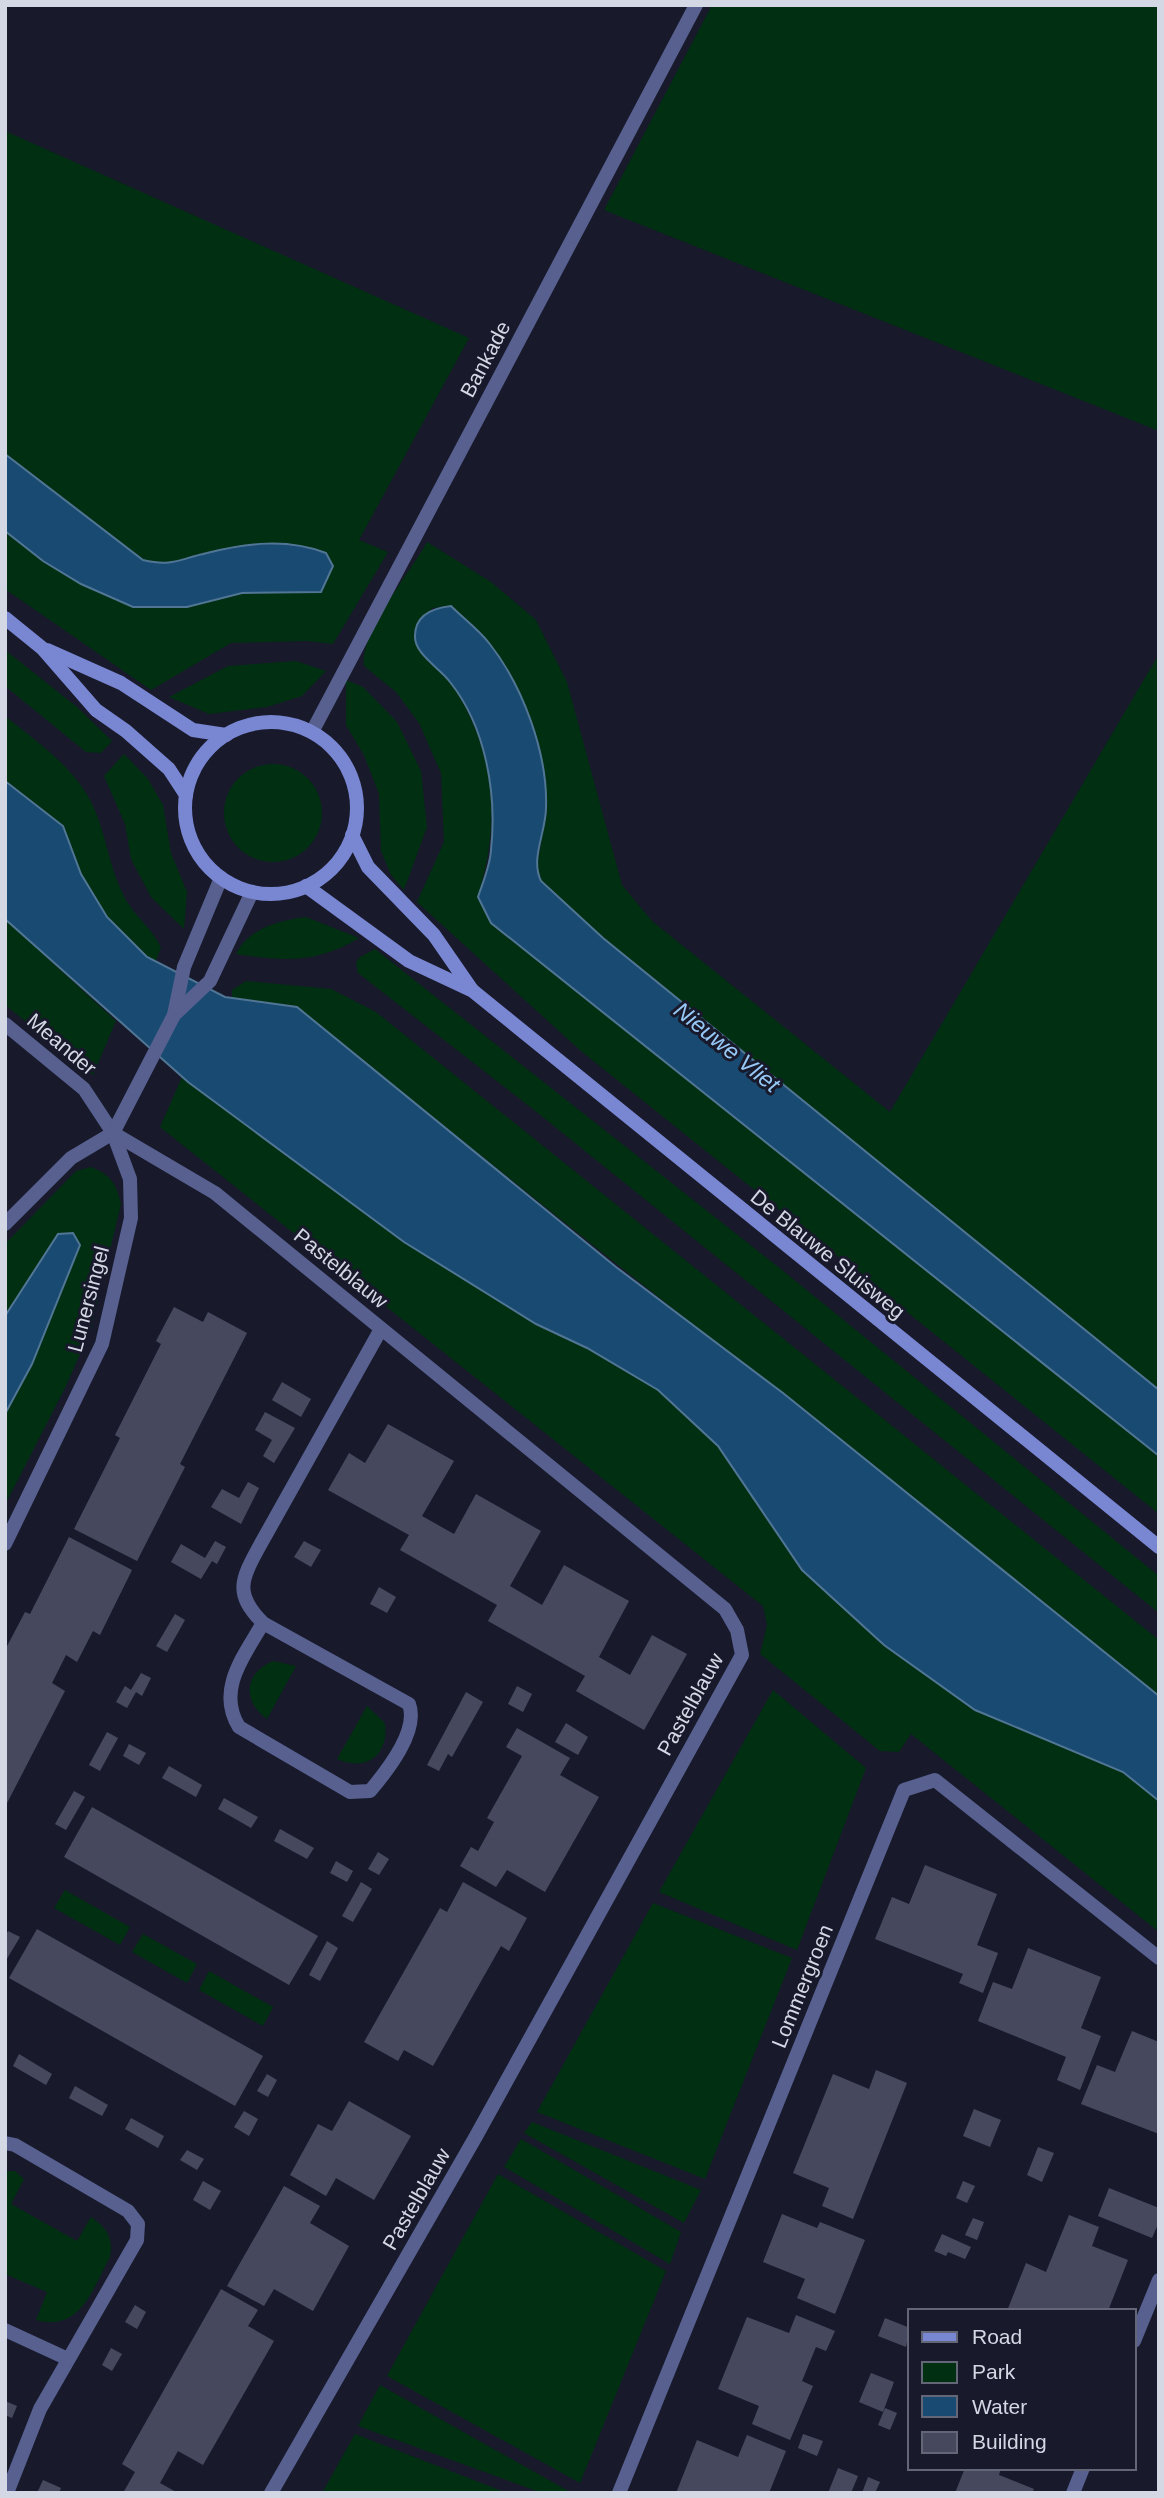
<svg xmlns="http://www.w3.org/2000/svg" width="1164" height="2498" font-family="Arial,sans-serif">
	<rect width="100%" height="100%" fill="#181a2c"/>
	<g fill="#012f11">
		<polygon points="712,5 1159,5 1159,431 604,210"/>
		<polygon points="5,131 469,338 359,540 388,552 333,644 307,641 231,643 151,690 5,589 5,531 43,561 81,584 133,607 187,607 242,593 321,592 203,553 165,565 143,560 5,454"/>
		<path d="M 427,542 L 491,582 L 536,620 L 567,682 L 622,885 L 652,921 L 890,1112 L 1159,654 L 1159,1390 L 603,938 L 541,881 L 536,871 L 547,809 L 451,606 L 432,608 L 419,649 C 430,660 444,672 453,685 C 496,755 501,819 478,897 L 491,923 L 1159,1456 L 1159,1514 L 581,1051 L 417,902 L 444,842 L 441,773 L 419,723 L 396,692 L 364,666 C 360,632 410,573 427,542 Z"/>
		<polygon points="5,650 77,707 112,741 101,753 86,752 5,686"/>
		<polygon points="296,661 326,671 302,696 267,707 209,714 169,697 228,666"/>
		<polygon points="346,680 363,687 397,722 421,771 427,827 404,890 391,875 381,851 379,794 364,755 346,725"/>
		<path d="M 5,716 C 41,745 83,773 98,818 C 108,846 111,873 126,900 C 136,917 152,929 161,947 L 156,961 L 147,957 L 107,917 L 81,874 L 63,826 L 5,781 Z"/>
		<polygon points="124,754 148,779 163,805 171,853 187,892 184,929 151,897 131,859 125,824 104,776"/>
		<circle cx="273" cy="813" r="49"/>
		<path d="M 306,917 L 359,938 C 315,964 285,961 236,954 C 248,928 281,920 306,917 Z"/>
		<polygon points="5,919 116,1021 93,1075 5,1005"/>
		<polygon points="375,949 782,1270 1159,1576 1159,1613 534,1110 358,973 356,963 360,957"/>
		<path d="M 246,981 L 331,989 L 376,1012 L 1159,1640 L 1159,1696 C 872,1465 582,1239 297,1007 L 232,998 L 232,990 Z"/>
		<polygon points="182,1077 404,1242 536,1324 587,1348 658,1390 718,1446 802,1570 884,1645 975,1710 1123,1772 1159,1801 1159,1932 911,1734 899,1752 880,1751 760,1654 767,1625 763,1606 160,1127"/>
		<path d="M 91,1167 C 111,1175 116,1183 121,1204 L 91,1329 L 66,1386 L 5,1505 L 5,1414 L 32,1364 L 80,1245 L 9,1309 L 5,1316 L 5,1244 L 76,1171 Z"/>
		<path d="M 273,1661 L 296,1666 L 267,1719 C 242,1701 244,1673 273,1661 Z"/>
		<polygon points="773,1690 866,1768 797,1950 659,1892"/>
		<path d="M 367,1706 L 385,1723 C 389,1755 367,1772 337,1759 Z"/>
		<polygon points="65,1890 130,1927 120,1945 54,1908"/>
		<polygon points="653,1903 792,1958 705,2179 537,2112"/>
		<polygon points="143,1934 197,1964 187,1983 132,1952"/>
		<polygon points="209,1971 273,2007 263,2026 199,1990"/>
		<polygon points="532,2122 701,2190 684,2223 524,2133"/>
		<polygon points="521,2139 681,2232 670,2264 504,2167"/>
		<path d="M 5,2171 L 15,2171 L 24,2179 L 11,2204 L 77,2241 L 91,2217 C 106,2227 114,2238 110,2257 C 92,2290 81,2332 36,2320 L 47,2292 L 5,2274 Z"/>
		<polygon points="498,2174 666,2271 580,2483 387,2376"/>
		<polygon points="380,2385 572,2493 542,2493 358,2426"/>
		<polygon points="355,2434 507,2493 322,2493"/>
	</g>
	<g fill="#194b72" stroke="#517594" stroke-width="2">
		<path d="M 5,454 L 143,560 C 173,567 179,559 207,553 C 246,543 287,538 326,553 L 333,566 L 321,592 L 242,593 L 187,607 L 133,607 L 81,584 L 43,561 L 5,531 Z"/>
		<path d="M 451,606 C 463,618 479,630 489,643 C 523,686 548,754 546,808 C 546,832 530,859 541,881 L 603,938 L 1159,1390 L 1159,1456 L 491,923 L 478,897 C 483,882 490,866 491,850 C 497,794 486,727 450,682 C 441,669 414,654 415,636 C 415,615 433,608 451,606 Z"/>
		<polygon points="5,781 63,826 81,874 107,917 147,957 225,997 297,1007 616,1267 783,1393 1159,1696 1159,1801 1123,1772 975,1710 884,1645 802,1570 718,1446 658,1390 587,1348 536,1324 404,1242 188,1082 5,919"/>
		<polygon points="73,1233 80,1245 32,1364 5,1414 5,1316 58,1234"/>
	</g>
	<g fill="#46495e">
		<polygon points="174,1307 203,1322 208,1312 247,1333 180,1464 185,1467 137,1561 74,1529 120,1438 115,1435 161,1344 156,1341"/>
		<polygon points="282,1382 311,1399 301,1417 272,1400"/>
		<polygon points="265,1412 295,1428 274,1463 263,1456 272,1440 255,1430"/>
		<polygon points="388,1424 454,1461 422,1516 454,1534 476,1494 541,1531 510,1586 542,1605 564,1565 629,1601 599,1657 630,1675 652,1635 687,1654 644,1730 576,1691 585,1676 488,1621 497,1605 400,1550 409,1535 328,1490 349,1453 365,1463"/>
		<polygon points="248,1482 259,1488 241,1524 211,1507 222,1489 239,1498"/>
		<polygon points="69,1537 132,1570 100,1635 93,1631 77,1662 66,1655 52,1683 65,1691 5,1807 5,1650 25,1612 30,1614"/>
		<polygon points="215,1541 226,1547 217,1564 212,1561 201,1579 171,1562 181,1544 205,1558"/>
		<polygon points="304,1541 321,1550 311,1567 294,1557"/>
		<polygon points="379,1587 396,1597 387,1613 370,1604"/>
		<polygon points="175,1614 185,1620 167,1652 156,1646"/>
		<polygon points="141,1673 151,1678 142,1696 136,1692 127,1708 116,1702 125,1686 131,1690"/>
		<polygon points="517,1686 532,1694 523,1712 508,1704"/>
		<polygon points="466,1692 483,1702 452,1757 448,1754 439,1771 427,1765"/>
		<polygon points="566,1723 588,1737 578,1755 555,1742"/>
		<polygon points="517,1728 570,1758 560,1775 599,1797 545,1892 507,1870 496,1887 460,1866 471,1847 478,1851 494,1822 487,1818 522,1756 506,1747"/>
		<polygon points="107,1732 118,1738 100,1771 89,1765"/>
		<polygon points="129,1744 146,1753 139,1765 123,1756"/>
		<polygon points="169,1766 202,1785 196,1797 162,1778"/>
		<polygon points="74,1791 85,1797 66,1830 55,1824"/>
		<polygon points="224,1798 258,1817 251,1828 218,1809"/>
		<polygon points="92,1807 318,1936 289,1985 64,1857"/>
		<polygon points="280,1829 314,1848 307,1859 274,1841"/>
		<polygon points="378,1852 389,1859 379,1875 368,1869"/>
		<polygon points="336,1861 353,1871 347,1882 330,1873"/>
		<polygon points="925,1865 997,1894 977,1945 998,1953 983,1993 959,1983 963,1974 875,1939 892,1897 909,1904"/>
		<polygon points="361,1882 372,1889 353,1922 342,1916"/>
		<polygon points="463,1882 527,1918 509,1951 501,1946 433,2066 404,2050 398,2061 364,2042 440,1908 447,1912"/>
		<polygon points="37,1929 263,2056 235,2106 9,1978"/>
		<polygon points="8,1931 20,1937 5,1962 5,1936"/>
		<polygon points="327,1941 338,1948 320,1981 309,1975"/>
		<polygon points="1028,1948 1101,1977 1081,2028 1101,2036 1080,2090 1057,2080 1066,2057 978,2021 993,1982 1012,1989"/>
		<polygon points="1132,2031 1159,2042 1159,2134 1081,2104 1097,2065 1115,2072"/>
		<polygon points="19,2054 52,2074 46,2085 13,2066"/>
		<polygon points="876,2070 907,2083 853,2219 822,2206 829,2188 793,2173 833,2074 869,2089"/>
		<polygon points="267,2074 277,2080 268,2097 257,2091"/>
		<polygon points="75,2086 108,2105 102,2116 69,2098"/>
		<polygon points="349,2101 411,2136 374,2200 336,2178 326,2196 290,2175 318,2124 332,2131"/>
		<polygon points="974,2109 1001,2120 990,2147 963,2136"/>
		<polygon points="244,2111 258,2119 249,2136 234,2127"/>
		<polygon points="131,2118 164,2136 158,2148 125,2129"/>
		<polygon points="1038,2147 1054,2153 1042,2182 1027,2175"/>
		<polygon points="187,2150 204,2159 197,2170 180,2160"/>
		<polygon points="203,2181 221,2191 210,2210 193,2200"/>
		<polygon points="963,2181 975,2186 967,2203 956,2198"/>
		<polygon points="284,2186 320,2206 310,2223 349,2246 313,2311 274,2289 264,2306 227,2286"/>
		<polygon points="1109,2188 1159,2208 1159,2222 1152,2238 1098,2216"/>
		<polygon points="782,2214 817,2228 820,2222 865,2240 835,2314 797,2298 805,2279 763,2262"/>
		<polygon points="1069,2215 1099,2227 1092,2246 1128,2260 1108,2311 1007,2311 1026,2263 1046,2272"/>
		<polygon points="973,2218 984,2222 977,2240 965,2235"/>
		<polygon points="942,2234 971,2247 965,2259 948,2252 946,2256 934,2251"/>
		<polygon points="221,2289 258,2310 248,2326 274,2341 203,2465 178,2451 160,2483 178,2493 123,2493 135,2472 122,2464"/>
		<polygon points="135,2305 146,2312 137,2329 125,2322"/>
		<polygon points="796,2315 835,2331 826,2351 816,2347 802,2381 813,2386 790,2440 752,2424 759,2406 718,2389 747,2317 789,2333"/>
		<polygon points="885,2318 910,2328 906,2347 878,2336"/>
		<polygon points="111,2348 122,2354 112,2371 102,2365"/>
		<polygon points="871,2373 894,2382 883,2412 859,2402"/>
		<polygon points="5,2401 17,2406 12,2418 5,2415"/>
		<polygon points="885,2408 897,2413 890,2430 878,2425"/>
		<polygon points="803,2434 823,2441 817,2456 798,2448"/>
		<polygon points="747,2435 786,2451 769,2493 676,2493 697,2440 738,2457"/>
		<polygon points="838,2468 858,2476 851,2493 828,2493"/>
		<polygon points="965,2468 1001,2468 999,2475 1034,2489 1032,2493 955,2493"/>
		<polygon points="868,2477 880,2482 875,2493 862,2493"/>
		<polygon points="43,2480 61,2488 59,2493 37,2493"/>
	</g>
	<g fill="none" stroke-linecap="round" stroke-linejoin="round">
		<g stroke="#57608e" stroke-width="14">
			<path d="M 263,1623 C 244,1656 216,1690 239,1727 L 350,1792 L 370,1791 C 387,1771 419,1731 409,1704 L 263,1623 C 234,1594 241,1580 259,1547 L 381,1329"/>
			<polyline points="5,2143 15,2145 128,2211 138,2224 137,2240 40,2409 7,2493"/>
			<polyline points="5,2330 68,2359"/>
		</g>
		<g stroke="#57608e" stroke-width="14">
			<polyline points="312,732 696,5"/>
			<polyline points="5,1024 84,1089 113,1133 215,1193 725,1609 737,1630 742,1655 475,2138 271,2493"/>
			<polyline points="1134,2341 1159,2280"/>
			<polyline points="619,2493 904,1790 935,1780 1159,1958"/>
			<polyline points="1073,2493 1083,2468"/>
		</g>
		<g stroke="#57608e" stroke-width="14">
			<polyline points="174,1015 210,981 252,892"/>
			<polyline points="5,1224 71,1158 113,1133 174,1015 184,967 221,878"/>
			<polyline points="5,1544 102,1344 131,1218 130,1179 113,1133"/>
		</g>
		<g stroke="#7986d1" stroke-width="14">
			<polyline points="5,618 42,648 96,710 126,731 169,769 186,795"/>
			<polyline points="47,650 121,683 193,730 226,735"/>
			<circle cx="271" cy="808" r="86"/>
			<polyline points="352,835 368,867 434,935 472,990"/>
			<polyline points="306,886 409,961 473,991 1159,1547"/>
		</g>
	</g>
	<g text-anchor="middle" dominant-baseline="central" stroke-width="6" stroke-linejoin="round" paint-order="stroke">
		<g font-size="21" fill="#d4d7e4" stroke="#181a2c">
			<text transform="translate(485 359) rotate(-62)">Bankade</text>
			<text transform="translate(62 1044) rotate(40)">Meander</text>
			<text transform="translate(828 1254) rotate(39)">De Blauwe Sluisweg</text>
			<text transform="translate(341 1268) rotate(39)">Pastelblauw</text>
			<text transform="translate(88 1299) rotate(-75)">Lunersingel</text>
			<text transform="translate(690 1704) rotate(-61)">Pastelblauw</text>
			<text transform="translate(802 1986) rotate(-68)">Lommergroen</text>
			<text transform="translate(416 2199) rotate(-60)">Pastelblauw</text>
		</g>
		<g font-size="23" font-style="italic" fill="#97c8f5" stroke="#181a2c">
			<text transform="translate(727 1047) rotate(39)">Nieuwe Vliet</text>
		</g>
	</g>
	<rect width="1164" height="2498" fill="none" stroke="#d4d7e4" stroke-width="14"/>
	<rect x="908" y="2309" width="228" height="161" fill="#181a2c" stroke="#636676" stroke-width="2"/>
	<rect x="922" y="2332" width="35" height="10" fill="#7986d1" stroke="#636676" stroke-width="2"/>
	<text x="972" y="2344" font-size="21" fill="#d4d7e4">Road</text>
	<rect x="922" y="2362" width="35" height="21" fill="#012f11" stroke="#636676" stroke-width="2"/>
	<text x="972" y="2379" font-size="21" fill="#d4d7e4">Park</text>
	<rect x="922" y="2396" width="35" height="21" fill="#194b72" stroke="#636676" stroke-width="2"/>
	<text x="972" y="2414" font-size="21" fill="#d4d7e4">Water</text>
	<rect x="922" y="2432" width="35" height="21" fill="#46495e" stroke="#636676" stroke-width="2"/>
	<text x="972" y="2449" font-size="21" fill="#d4d7e4">Building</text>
</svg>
